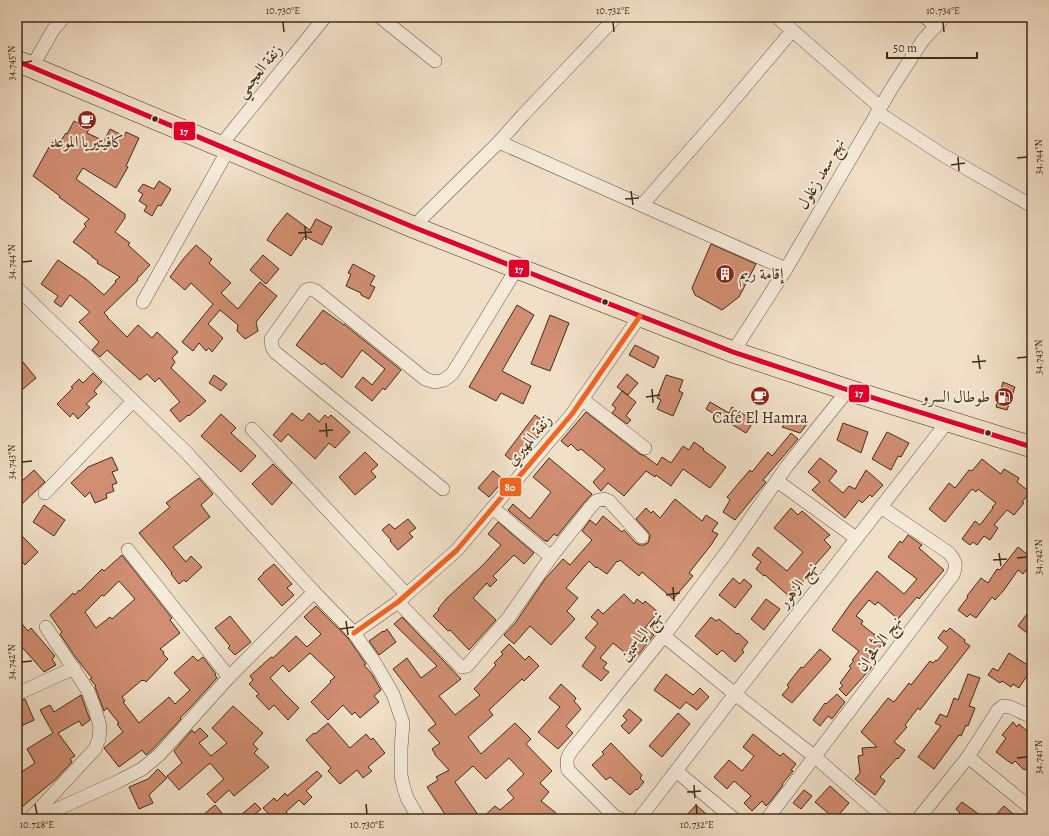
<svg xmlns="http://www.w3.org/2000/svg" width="1049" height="836" font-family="Alegreya,Amiri,serif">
	<rect width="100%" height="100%" fill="#f1e0c8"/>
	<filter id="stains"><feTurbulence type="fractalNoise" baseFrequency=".005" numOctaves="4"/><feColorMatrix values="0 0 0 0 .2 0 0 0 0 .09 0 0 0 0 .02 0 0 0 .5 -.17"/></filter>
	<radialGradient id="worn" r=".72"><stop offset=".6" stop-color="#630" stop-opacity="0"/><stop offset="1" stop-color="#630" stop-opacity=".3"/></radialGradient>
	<g fill="#d18e72" stroke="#422d12" fill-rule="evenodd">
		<polygon points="74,121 89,129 87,133 104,141 110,129 124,136 126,132 139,138 126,166 128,167 116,188 83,168 76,179 125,214 125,218 115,232 130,243 128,245 150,265 137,279 138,280 104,313 108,317 107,317 127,337 138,325 152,338 157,332 178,352 172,358 175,362 171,368 206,401 189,416 188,415 180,422 170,410 180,402 159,378 155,382 147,374 140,380 107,350 100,357 92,350 99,342 79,322 90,312 70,295 61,307 54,302 58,296 41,284 58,260 86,279 104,295 116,282 115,281 120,277 97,263 98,261 92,257 92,256 73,242 86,226 84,224 89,219 59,197 60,196 33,176 52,142 58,145 66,133 67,134"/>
		<polygon points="159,181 171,189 161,206 158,205 152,216 144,211 147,206 139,201 143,194 138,191 143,184 154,189"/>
		<polygon points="287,213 310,230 316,219 332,227 322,245 305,236 291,256 267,240 274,229"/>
		<polygon points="711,244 756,264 739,297 722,310 695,295 692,288"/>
		<polygon points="196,245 212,259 209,263 231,283 221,293 238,309 260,282 277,296 256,322 258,331 245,339 237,331 238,325 220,310 208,324 223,338 212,352 209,348 206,351 199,343 193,351 182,342 213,304 191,283 185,290 170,277 184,258"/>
		<polygon points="263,255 279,269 266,284 250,270"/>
		<polygon points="353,264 375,276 370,285 375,287 369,299 361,295 361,293 346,286 351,274 348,273"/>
		<polygon points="517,305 534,315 502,371 531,386 523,404 501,393 496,401 469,387"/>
		<polygon points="323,310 344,325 344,324 401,370 385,390 383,388 372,401 355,387 363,377 372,385 385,369 362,350 342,378 324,363 322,365 296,345"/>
		<polygon points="550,315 569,323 550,371 531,364"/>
		<polygon points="635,345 659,357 654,368 629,355"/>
		<polygon points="23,362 36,378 17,394 17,367"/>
		<polygon points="93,373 102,382 94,391 97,394 86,404 90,407 78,419 73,413 70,417 57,404 73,388 71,387 79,379 83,383"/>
		<polygon points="627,374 638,383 628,395 617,387"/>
		<polygon points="214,375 227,384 221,391 209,383"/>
		<polygon points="666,375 683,380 679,391 683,393 673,416 657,409 661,400 657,398"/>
		<polygon points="1003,382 1015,387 1007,410 996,407"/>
		<polygon points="622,391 636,402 626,416 631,420 627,424 612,413 616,408 612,405"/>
		<polygon points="710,402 729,413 732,407 754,421 746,433 706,409"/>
		<polygon points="586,412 640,454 645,456 657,465 662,457 671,463 683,446 689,450 694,442 704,449 703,450 726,467 710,488 683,469 671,486 656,475 655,477 646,471 624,496 608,483 601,491 593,482 605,469 581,449 578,451 571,444 568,447 561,441"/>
		<polygon points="292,413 302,421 309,413 319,422 325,415 328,418 331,415 350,432 335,448 329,443 315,459 288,434 281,442 273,435"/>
		<polygon points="221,414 236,428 231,433 256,456 241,472 201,436"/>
		<polygon points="794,414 799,419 801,417 808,423 800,433 782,427"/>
		<polygon points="535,415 547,424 533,444 517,465 505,455"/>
		<polygon points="843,423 868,432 861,453 837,440"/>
		<polygon points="887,432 909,443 901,457 898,456 891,470 872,459"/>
		<polygon points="791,433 798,439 763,480 766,482 735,520 723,512 730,500 727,497 750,470 752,472 768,452 772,456"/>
		<polygon points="365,452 378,465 371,471 376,477 355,495 339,477"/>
		<polygon points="112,457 118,470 112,472 117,483 112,485 114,491 106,494 107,498 95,503 90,492 85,497 71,483 88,467"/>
		<polygon points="549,458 592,494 583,504 557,536 554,534 547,542 546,540 545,541 508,510 513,504 530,519 551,492 533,477"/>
		<polygon points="820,458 837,471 829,481 843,493 849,486 855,489 866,470 883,485 872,497 870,495 862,503 859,500 845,518 812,490 820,482 808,472"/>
		<polygon points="982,459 1001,474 1004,469 1019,478 1017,482 1030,492 1022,502 1024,503 1014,515 1007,510 994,525 998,528 990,540 984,536 977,545 973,542 970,545 962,539 975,521 980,525 993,508 992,507 996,503 978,489 976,492 972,489 945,522 929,509 949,483 955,488 969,470 972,471"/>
		<polygon points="273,464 292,483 272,505 252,484"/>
		<polygon points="34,470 45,482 22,504 17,500 17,476 22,481"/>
		<polygon points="493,471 504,480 489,497 478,488"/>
		<polygon points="199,478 213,494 201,505 210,517 173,547 186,562 191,556 202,567 186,582 184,580 179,584 171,574 172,573 165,564 139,533 170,507 166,503"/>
		<polygon points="675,499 702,521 706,515 718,523 712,531 718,534 711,545 689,573 693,576 673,599 642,572 639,576 620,560 618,562 617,561 607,574 597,567 596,568 589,561 566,588 578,598 567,611 575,619 551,645 530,626 514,644 504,635 516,622 545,579 563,559 570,565 592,540 582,531 590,520 596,525 603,516 622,532 624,530 636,543 640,545 644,545 648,543 649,540 650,535 648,532 636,519 646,508 651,513 653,511 660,518"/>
		<polygon points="44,505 65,520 54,536 33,522"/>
		<polygon points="791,508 798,515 802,511 830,535 824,540 831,547 815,565 816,566 790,597 765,575 764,576 756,569 761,562 752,555 758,547 787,571 803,552 774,528"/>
		<polygon points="408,519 416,528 409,533 413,537 398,550 390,541 391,540 382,530 389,524 395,529"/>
		<polygon points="498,522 534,553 524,564 514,555 493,576 497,580 490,587 487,583 473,598 496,620 469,650 450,630 448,631 433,616 439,610 438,609 447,598 483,565 501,545 488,534"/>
		<polygon points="908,535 922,545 919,548 944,570 919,599 917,597 898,619 878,602 875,605 869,600 856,616 863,621 861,624 884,642 868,662 873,666 846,696 839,689 843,686 840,683 851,668 849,666 854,661 852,660 859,651 832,630 851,603 877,571 904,594 917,579 888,557 900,541 902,543"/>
		<polygon points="22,536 38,552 25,565 17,556 17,541"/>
		<polygon points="1018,547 1032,558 1032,562 1023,574 1018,570 1004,590 995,600 992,597 976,618 970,614 967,617 958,610 968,597 967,596 981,578 988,583 997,569 1000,570"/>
		<path d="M 122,555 L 172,618 L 170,620 L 180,633 L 160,649 L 164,652 L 163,654 L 168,659 L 146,682 L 144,680 L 143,681 L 142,680 L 122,697 L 125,701 L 123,702 L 139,723 L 169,697 L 175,704 L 190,690 L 174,673 L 193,656 L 198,661 L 203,657 L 216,674 L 215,675 L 217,678 L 190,708 L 180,718 L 181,719 L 153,749 L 146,755 L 142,750 L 119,767 L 104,748 L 123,732 L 117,724 L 119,723 L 107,708 L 104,711 L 95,687 L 96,686 L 90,679 L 92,678 L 76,658 L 60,634 L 62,632 L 50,615 L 73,593 L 75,595 L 79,590 L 80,591 L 102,569 L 104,571 ZM 119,581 L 135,599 L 112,619 L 110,617 L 96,628 L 85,612 L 102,595 L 104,596 Z"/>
		<polygon points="274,564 292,584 287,588 294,595 282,606 258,579 264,573 263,573"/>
		<polygon points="733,578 740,584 744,579 752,586 735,608 719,595"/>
		<polygon points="624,594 634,604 637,599 643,604 645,601 658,612 645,628 654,635 634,660 613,643 600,658 607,663 603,668 609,672 601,681 582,666 596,647 585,638 598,623 591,617 598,609 603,614"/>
		<polygon points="766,599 780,609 764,630 751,619"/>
		<polygon points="316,606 348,638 366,664 364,665 372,674 381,690 374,696 379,702 360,718 355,712 352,715 343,705 328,720 311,702 331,682 330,681 335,677 310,653 289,672 283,665 270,678 284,693 299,708 288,720 274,705 269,710 256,696 259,694 249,684 253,680 250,676 271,657 273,658 296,636 307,647 321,634 304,617"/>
		<polygon points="1032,607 1032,637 1018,626"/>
		<polygon points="230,616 251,642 235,655 228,648 230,646 215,628"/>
		<polygon points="402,617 461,679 439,696 455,715 480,695 474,689 496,665 494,663 503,654 501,652 509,644 525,660 529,656 539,666 524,681 522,679 489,710 493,715 468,737 481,754 515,723 531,739 526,744 552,771 540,783 549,792 541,801 556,813 551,819 481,819 495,806 500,810 514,798 507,790 524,774 509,758 486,779 473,766 455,782 481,819 448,819 427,787 438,780 436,777 449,770 435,755 435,754 432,749 440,743 428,730 436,724 393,669 407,658 421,678 437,666 394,624"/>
		<polygon points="711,617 716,621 719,619 737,634 738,633 748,642 742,650 744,652 735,662 722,650 717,655 695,636"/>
		<polygon points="17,618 28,631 31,628 55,656 52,659 56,665 44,672 22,647 17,641"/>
		<polygon points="950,628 965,640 964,642 970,646 920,710 918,708 905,725 907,727 894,742 905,750 898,759 897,758 880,777 885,781 875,795 855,779 860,773 858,756 863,755 862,748 877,747 861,732 888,698 894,702 909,683 911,685 930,661 933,663 936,660 937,661 948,647 938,638 944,630 946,632"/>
		<polygon points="387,629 396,642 383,652 379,655 369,641 383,631 384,632"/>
		<polygon points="820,649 831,659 792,703 782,695 789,687 787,685 801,667 803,668"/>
		<polygon points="1009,653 1032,668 1019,688 1013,684 1011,687 1002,681 1000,683 988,675 993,668 998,671"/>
		<polygon points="666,674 693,695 700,688 709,697 697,710 686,702 680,709 654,690"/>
		<polygon points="968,674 980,678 969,706 975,708 968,726 966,725 961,736 959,735 934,769 918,757 941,726 935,723 940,714 947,717 954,698 958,700"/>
		<polygon points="561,684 576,698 574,701 581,709 566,726 573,733 558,749 538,732 560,707 549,698"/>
		<polygon points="837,694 845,702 832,719 828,716 820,726 813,720 825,703 826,704"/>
		<polygon points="81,695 90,720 82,726 79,721 58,733 75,756 70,759 72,762 56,779 17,811 17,775 35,763 27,749 53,733 40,710 50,705 54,712"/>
		<polygon points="25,699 34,720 17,728 17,702"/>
		<polygon points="233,706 263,733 253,744 258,749 254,753 269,767 234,796 229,790 215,803 207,794 224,779 210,763 179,790 167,776 182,763 174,751 192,730 194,733 200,728 208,736 199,743 211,756 227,743 212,728"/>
		<polygon points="629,709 642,720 629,734 621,726 627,720 623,716"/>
		<polygon points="678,713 690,724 662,757 649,746"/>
		<polygon points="1013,722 1017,727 1019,724 1027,731 1032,726 1032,774 1026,769 1024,770 1015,761 1012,764 996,752 1006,738 1002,735"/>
		<polygon points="328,723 350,748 366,734 371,740 373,738 385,753 368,767 372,771 363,778 357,770 340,784 328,771 331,768 306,740 314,733 315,734"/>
		<polygon points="753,734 780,756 783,753 796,764 791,770 793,771 782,784 783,785 770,802 766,806 762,801 752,811 744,803 751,796 734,781 727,789 714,777 729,760 742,771 754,756 743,747"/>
		<polygon points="611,743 642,775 640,778 644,782 637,790 636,789 630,795 610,777 606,780 592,765 604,754 602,752"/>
		<polygon points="158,769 167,778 149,795 153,803 139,809 129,787 148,779"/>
		<polygon points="317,771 322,776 306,791 312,797 304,805 299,800 286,812 289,815 284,819 273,819 263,808 274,798 277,801 285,793 287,796"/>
		<polygon points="830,786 849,803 835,819 815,802"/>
		<polygon points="804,790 812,796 801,809 793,803"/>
		<polygon points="962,802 985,819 955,819 960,813 956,809"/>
		<polygon points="255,803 261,809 250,819 247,819 242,814"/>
		<polygon points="215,805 227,819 199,819 210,809"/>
		<polygon points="696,805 712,819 683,819"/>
		<polygon points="1004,806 1019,819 992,819"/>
	</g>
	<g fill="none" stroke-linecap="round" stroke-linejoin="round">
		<defs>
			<g id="minor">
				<polyline points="380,17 435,61"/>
				<polyline points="777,17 880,107"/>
				<polyline points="925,17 936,26"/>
				<polyline points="32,67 53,30 64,17"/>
				<polyline points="877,112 943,155 1032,206"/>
				<path d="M 499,142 C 594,185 690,226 786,269"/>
				<polyline points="220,146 325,17"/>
				<polyline points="642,205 721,115 792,31"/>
				<polyline points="413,227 499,142 523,115 616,17"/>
				<polyline points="17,288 187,453 314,592 354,633 375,663 393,694 403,723 401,748 401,775 403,785 407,798 419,819"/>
				<polyline points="143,302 228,150"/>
				<polyline points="733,352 786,269 893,86 923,40 944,17"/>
				<polyline points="582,399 645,448"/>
				<polyline points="252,429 406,594"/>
				<polyline points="777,481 856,538"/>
				<polyline points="443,489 275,352 272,347 271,339 306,290 310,289 316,291 425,379 435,382 444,380 452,374 464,355 517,268"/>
				<polyline points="45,493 133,401"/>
				<polyline points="493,508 551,557"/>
				<polyline points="128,550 229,677"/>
				<polyline points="398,602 461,667 467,666 509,617 551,557 589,509 596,501 604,499 609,501 642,537"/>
				<polyline points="354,633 398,602 457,550 572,414 640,316"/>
				<polyline points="664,636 735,694 815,757 886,819"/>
				<polyline points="17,694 74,668"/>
				<polyline points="968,757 1032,809"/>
				<polyline points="676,771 734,819"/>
				<polyline points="30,819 95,749 99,739 100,726 95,709 88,691 46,627"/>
				<polyline points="36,819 119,781 142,769 159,755 229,677 314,592"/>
				<path d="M 621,819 L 615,817 L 568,770 C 565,757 569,754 577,744 L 664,636 L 729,549 L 787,466 L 848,390"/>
				<polyline points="638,819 643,814 735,694 948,421"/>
				<path d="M 767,819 L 953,575 C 957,564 956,562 949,553 L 881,507"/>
				<polyline points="918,819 968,757 998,710 1003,706 1010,707 1032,717"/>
			</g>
			<polyline id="primary" points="17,61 413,227 517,268 733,352 848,390 1032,447"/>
		</defs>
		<use href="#minor" stroke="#6e5a40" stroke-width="14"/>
		<use href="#primary" stroke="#422d12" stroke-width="22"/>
		<use href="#minor" stroke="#f6ebdb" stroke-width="13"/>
		<use href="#primary" stroke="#f1e0c8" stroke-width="21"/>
		<defs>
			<polyline id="bus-1" points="17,61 413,227 517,268 733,352 848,390 1032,447"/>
			<polyline id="bus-2" points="354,633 398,602 457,550 572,414 640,316"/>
		</defs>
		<use href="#bus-1" stroke="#f6ebdb" stroke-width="8"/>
		<use href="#bus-2" stroke="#f6ebdb" stroke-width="8"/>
		<use href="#bus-1" stroke="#e4002b" stroke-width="5"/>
		<use href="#bus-2" stroke="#f26522" stroke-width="5"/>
	</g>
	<path fill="none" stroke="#422d12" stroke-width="1.5" d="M 283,22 L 284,32M 613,22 L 614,32M 943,22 L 944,32M 22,63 L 32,61M 958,157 L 959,171M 1017,158 L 1027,157M 951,165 L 965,163M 631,191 L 633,205M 625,199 L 639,198M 305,226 L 306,240M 298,233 L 312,232M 22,262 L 32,261M 978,355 L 980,369M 1017,358 L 1027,357M 972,362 L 986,361M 652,389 L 653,403M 646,397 L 660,395M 326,423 L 327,437M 319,431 L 333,430M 22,462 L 32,461M 999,553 L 1001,566M 1017,558 L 1027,557M 993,560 L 1007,559M 673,587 L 674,601M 666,595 L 680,593M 346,621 L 348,635M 340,629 L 354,627M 22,662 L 32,661M 1017,758 L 1027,757M 694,785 L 695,798M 687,792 L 701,791M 35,804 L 37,814M 366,804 L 367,814M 696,804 L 697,814"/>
	<defs>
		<symbol id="cafe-disc" viewBox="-11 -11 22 22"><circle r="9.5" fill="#8f2418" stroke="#f6ebdb"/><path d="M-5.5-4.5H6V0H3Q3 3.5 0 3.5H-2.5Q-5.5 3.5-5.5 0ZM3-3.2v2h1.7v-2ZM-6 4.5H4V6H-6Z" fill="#fff"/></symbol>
		<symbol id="building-disc" viewBox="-11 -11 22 22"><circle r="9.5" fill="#8f2418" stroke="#f6ebdb"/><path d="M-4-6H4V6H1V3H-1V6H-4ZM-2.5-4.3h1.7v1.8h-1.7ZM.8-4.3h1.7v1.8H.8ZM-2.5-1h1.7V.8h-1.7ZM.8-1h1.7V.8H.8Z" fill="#fff"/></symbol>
		<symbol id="fuel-disc" viewBox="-11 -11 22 22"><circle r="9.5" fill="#8f2418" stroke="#f6ebdb"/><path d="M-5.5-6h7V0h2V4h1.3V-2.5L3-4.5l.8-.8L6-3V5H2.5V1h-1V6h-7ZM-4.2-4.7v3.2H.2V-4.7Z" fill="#fff"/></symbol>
	</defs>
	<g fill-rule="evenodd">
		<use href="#cafe-disc" x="76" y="109" width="22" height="22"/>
		<use href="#building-disc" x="714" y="263" width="22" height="22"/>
		<use href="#cafe-disc" x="749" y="385" width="22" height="22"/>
		<use href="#fuel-disc" x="993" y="386" width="22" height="22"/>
	</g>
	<g fill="#422d12" stroke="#f6ebdb" stroke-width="1.5">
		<circle cx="155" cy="119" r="3.5"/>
		<circle cx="605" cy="302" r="3.5"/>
		<circle cx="988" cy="433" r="3.5"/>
	</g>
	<g text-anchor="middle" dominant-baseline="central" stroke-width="4" stroke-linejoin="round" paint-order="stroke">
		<g font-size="16" fill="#422d12" stroke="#f6ebdb">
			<text transform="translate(259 71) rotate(-51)">زنقة العجمي</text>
			<text transform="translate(821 174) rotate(-60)">نهج سعد زغلول</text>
			<text transform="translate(529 440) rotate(-50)">زنقة المهيري</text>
			<text transform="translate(798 585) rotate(-52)">نهج الزهور</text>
			<text transform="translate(641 636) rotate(-52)">نهج الياسمين</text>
			<text transform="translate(879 644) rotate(-53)">نهج الأقحوان</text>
		</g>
		<g font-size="16" fill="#422d12" stroke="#f6ebdb">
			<text x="87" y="142">كافيتيريا الموعد</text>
			<text x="739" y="274" text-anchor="start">إقامة ريم</text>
			<text x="990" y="397" text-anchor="end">طوطال السرو</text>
			<text x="760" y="418">Café El Hamra</text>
		</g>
	</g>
	<g stroke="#f6ebdb" stroke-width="1.5">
		<rect x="173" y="121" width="23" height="20" rx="4" fill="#e4002b"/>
		<rect x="508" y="259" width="22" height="19" rx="4" fill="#e4002b"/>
		<rect x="848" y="384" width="22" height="19" rx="4" fill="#e4002b"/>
		<rect x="499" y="477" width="23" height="20" rx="4" fill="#f26522"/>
	</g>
	<g font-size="11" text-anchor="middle" font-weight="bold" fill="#fff">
		<text x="184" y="135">17</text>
		<text x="519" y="273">17</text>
		<text x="859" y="397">17</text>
		<text x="510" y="491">80</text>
	</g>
	<rect width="1049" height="836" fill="none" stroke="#f1e0c8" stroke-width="44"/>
	<path d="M887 52v6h90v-6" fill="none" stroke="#422d12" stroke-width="2"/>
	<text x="893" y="52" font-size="12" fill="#422d12" stroke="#f6ebdb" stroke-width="3" paint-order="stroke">50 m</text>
	<rect x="22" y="22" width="1005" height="792" fill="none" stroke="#422d12" stroke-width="1.5"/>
	<g font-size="10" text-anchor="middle" fill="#422d12">
		<text x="283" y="14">10.730°E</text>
		<text x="613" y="14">10.732°E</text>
		<text x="943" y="14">10.734°E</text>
		<text transform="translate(11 63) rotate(-90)" y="4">34.745°N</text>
		<text transform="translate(1038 157) rotate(-90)" y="4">34.744°N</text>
		<text transform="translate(11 262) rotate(-90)" y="4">34.744°N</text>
		<text transform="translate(1038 357) rotate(-90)" y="4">34.743°N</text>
		<text transform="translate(11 462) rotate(-90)" y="4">34.743°N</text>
		<text transform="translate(1038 557) rotate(-90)" y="4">34.742°N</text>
		<text transform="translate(11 662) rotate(-90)" y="4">34.742°N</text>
		<text transform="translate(1038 757) rotate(-90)" y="4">34.741°N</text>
		<text x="37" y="828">10.728°E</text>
		<text x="367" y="828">10.730°E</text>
		<text x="697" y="828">10.732°E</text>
	</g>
	<rect width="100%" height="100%" filter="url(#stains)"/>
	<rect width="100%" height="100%" fill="url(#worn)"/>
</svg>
